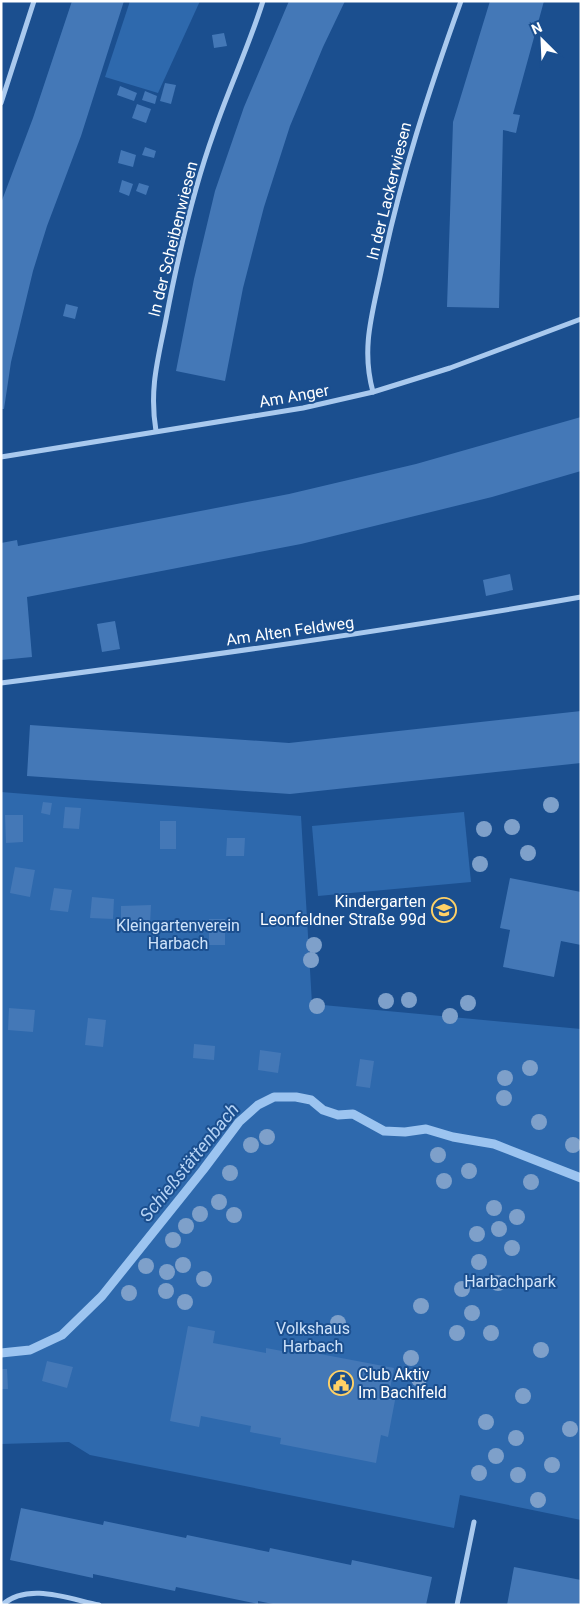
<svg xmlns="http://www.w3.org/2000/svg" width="582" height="1606" font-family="Roboto,sans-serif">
	<rect width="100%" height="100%" fill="#1b4f8f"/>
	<g fill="#2e69ad">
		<polygon points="130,1 200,1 158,93 105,77"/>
		<polygon points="1,792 301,816 312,1004 581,1029 581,1520 460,1495 454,1528 90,1455 69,1442 1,1444"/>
		<polygon points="464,812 471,882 318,896 312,826"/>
	</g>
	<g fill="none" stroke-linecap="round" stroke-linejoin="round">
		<polyline stroke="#9cc4f0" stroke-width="9" points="1,1353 30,1350 62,1335 102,1296 203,1170 239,1122 258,1105 274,1097 296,1097 311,1100 323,1110 338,1115 353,1114 384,1131 405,1132 426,1129 453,1137 494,1144 581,1178"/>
	</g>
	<g fill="#4478b7">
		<polygon points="72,1 124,1 81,136 47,226 33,271 11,362 4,409 1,409 1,203 33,118"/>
		<polygon points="289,1 345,1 323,47 290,126 264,207 243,288 225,381 176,371 194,279 215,191 244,107"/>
		<polygon points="490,1 544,1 513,114 520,115 516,133 503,130 499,308 447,307 453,122"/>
		<polygon points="224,33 227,46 214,48 212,35"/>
		<polygon points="165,83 176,85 171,104 160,101"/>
		<polygon points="120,86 137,93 134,101 117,95"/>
		<polygon points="145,91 157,96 155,104 142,100"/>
		<polygon points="137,104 151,109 146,123 132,118"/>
		<polygon points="145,147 156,151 154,158 142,155"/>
		<polygon points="121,150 136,155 133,167 118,163"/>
		<polygon points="122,180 133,184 129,196 119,192"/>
		<polygon points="139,183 149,186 146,195 136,191"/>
		<polygon points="66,304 78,307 75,319 63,316"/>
		<polygon points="581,417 581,471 492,497 301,544 27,597 32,657 1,660 1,543 17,540 18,546 289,494 416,464"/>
		<polygon points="510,574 513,590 486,596 483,580"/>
		<polygon points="115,621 120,649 102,652 97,624"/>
		<polygon points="581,711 581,763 290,794 27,776 30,725 289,743"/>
		<polygon points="43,802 52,803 50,815 41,813"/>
		<polygon points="65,807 81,808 79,829 63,828"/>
		<polygon points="5,815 23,815 23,842 6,843"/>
		<rect x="160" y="821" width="16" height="28"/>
		<polygon points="227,838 245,838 244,856 226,856"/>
		<polygon points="15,867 35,870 30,897 10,893"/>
		<polygon points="510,878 581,892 581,945 561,941 554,977 503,967 510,930 500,928"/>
		<polygon points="54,888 72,890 68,912 50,910"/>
		<polygon points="92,897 114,899 113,919 90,918"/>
		<polygon points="151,905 150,924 121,924 121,906"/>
		<rect x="209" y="919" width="16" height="26"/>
		<polygon points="9,1008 35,1010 33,1032 8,1030"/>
		<polygon points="88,1018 106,1020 103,1047 85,1045"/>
		<polygon points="194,1044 215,1046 214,1060 193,1058"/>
		<polygon points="260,1050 281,1053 278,1073 258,1070"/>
		<polygon points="360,1059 374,1061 370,1088 356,1086"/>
		<polygon points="188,1326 215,1331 213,1343 266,1353 266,1348 298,1354 299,1350 394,1368 389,1394 396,1395 388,1437 381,1435 376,1463 280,1444 281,1438 250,1432 251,1426 201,1416 199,1427 170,1421"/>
		<polygon points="47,1361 73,1367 67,1388 42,1381"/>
		<polygon points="1,1369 7,1369 8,1389 1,1389"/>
		<polygon points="21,1508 103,1525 104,1521 186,1538 187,1535 269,1552 270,1548 351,1565 352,1560 432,1577 426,1605 278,1605 258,1601 258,1604 176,1587 175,1591 93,1574 93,1578 10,1560"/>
		<polygon points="514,1567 581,1580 581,1605 507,1605"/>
	</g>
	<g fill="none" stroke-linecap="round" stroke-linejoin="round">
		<g stroke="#a9c9ee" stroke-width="5">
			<polyline points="1,103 34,1"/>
			<path d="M 373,392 C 361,349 372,315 381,272 C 400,179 429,90 461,1"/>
			<path d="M 156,431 C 149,389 158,359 166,319 C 178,256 192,193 214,132 C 229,88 249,46 263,1"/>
			<polyline points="1,457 303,408 373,392 450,368 581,319"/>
			<path d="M 1,683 C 195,658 388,631 581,597"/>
			<path d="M 2,1605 C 28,1582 69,1599 99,1605"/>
			<polyline points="457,1605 474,1522"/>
		</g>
	</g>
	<g fill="#7ea0ca">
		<circle cx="551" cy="805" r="8"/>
		<circle cx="512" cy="827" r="8"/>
		<circle cx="484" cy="829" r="8"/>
		<circle cx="528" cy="853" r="8"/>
		<circle cx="480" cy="864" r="8"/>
		<circle cx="314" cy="945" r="8"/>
		<circle cx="311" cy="960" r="8"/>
		<circle cx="409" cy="1000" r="8"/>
		<circle cx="386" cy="1001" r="8"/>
		<circle cx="468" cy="1003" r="8"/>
		<circle cx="317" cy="1006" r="8"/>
		<circle cx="450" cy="1016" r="8"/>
		<circle cx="530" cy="1068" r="8"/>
		<circle cx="505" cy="1078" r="8"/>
		<circle cx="504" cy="1098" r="8"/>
		<circle cx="539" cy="1122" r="8"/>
		<circle cx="267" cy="1137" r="8"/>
		<circle cx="251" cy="1145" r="8"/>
		<circle cx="573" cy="1145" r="8"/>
		<circle cx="438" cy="1155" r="8"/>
		<circle cx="469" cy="1171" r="8"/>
		<circle cx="230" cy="1173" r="8"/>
		<circle cx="444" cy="1181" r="8"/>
		<circle cx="531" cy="1182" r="8"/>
		<circle cx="219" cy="1202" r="8"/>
		<circle cx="494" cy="1208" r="8"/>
		<circle cx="200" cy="1214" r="8"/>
		<circle cx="234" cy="1215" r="8"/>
		<circle cx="517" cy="1217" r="8"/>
		<circle cx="186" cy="1226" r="8"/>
		<circle cx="499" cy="1229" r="8"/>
		<circle cx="477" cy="1234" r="8"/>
		<circle cx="173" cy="1240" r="8"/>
		<circle cx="512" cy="1248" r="8"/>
		<circle cx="479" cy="1262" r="8"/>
		<circle cx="183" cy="1265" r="8"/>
		<circle cx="146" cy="1266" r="8"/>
		<circle cx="167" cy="1272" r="8"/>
		<circle cx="204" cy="1279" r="8"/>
		<circle cx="498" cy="1283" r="8"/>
		<circle cx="462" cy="1289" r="8"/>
		<circle cx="166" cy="1291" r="8"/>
		<circle cx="129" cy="1293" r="8"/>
		<circle cx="185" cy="1302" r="8"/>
		<circle cx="421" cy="1306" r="8"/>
		<circle cx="472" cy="1313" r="8"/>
		<circle cx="338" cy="1323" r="8"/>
		<circle cx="457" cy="1333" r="8"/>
		<circle cx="491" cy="1333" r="8"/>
		<circle cx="541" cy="1350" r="8"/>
		<circle cx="411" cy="1358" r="8"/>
		<circle cx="419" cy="1379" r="8"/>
		<circle cx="523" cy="1396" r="8"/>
		<circle cx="486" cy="1422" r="8"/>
		<circle cx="570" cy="1429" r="8"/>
		<circle cx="516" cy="1438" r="8"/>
		<circle cx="496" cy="1456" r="8"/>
		<circle cx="552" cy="1465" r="8"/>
		<circle cx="479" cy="1473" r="8"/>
		<circle cx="518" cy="1475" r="8"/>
		<circle cx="538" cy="1500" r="8"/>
	</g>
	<defs>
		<symbol id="school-ring" viewBox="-11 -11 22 22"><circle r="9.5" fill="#1b4f8f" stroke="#ffd166" stroke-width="1.5"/><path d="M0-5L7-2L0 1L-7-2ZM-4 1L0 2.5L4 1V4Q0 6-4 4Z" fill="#ffd166"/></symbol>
		<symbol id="civic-ring" viewBox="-11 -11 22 22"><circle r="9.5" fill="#1b4f8f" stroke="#ffd166" stroke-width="1.5"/><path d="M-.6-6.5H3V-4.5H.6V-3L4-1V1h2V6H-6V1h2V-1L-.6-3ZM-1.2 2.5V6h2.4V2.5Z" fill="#ffd166"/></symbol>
	</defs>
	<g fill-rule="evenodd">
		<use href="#school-ring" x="430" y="896" width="28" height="28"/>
		<use href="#civic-ring" x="327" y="1369" width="28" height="28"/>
	</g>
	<g text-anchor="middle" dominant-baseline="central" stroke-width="4" stroke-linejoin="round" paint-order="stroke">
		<g font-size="16" fill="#fff" stroke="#1b4f8f">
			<text transform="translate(389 191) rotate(-76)">In der Lackerwiesen</text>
			<text transform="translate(173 239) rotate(-76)">In der Scheibenwiesen</text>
			<text transform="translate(294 396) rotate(-10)">Am Anger</text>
			<text transform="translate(290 631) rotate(-8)">Am Alten Feldweg</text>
		</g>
		<g font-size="16" fill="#fff" stroke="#1b4f8f" text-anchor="end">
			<text x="426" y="901">Kindergarten<tspan x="426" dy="18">Leonfeldner Straße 99d</tspan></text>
			<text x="358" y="1374" text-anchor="start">Club Aktiv<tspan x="358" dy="18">Im Bachlfeld</tspan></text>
		</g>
		<g font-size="16" fill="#cfe3fa" stroke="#1b4f8f">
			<text x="178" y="925">Kleingartenverein<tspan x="178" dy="18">Harbach</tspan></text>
			<text x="510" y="1281">Harbachpark</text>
			<text x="313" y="1328">Volkshaus<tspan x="313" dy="18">Harbach</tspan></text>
		</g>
		<g font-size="18" font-style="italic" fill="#b5d3f5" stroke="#1b4f8f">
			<text transform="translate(189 1162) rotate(-51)">Schießstättenbach</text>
		</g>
	</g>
	<rect width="582" height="1606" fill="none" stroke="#ffffff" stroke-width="5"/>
	<g transform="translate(542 40) rotate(336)" stroke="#1b4f8f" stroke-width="4" paint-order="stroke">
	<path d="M0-4L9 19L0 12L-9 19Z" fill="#ffffff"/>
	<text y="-8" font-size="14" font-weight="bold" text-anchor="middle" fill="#ffffff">N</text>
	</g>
</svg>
